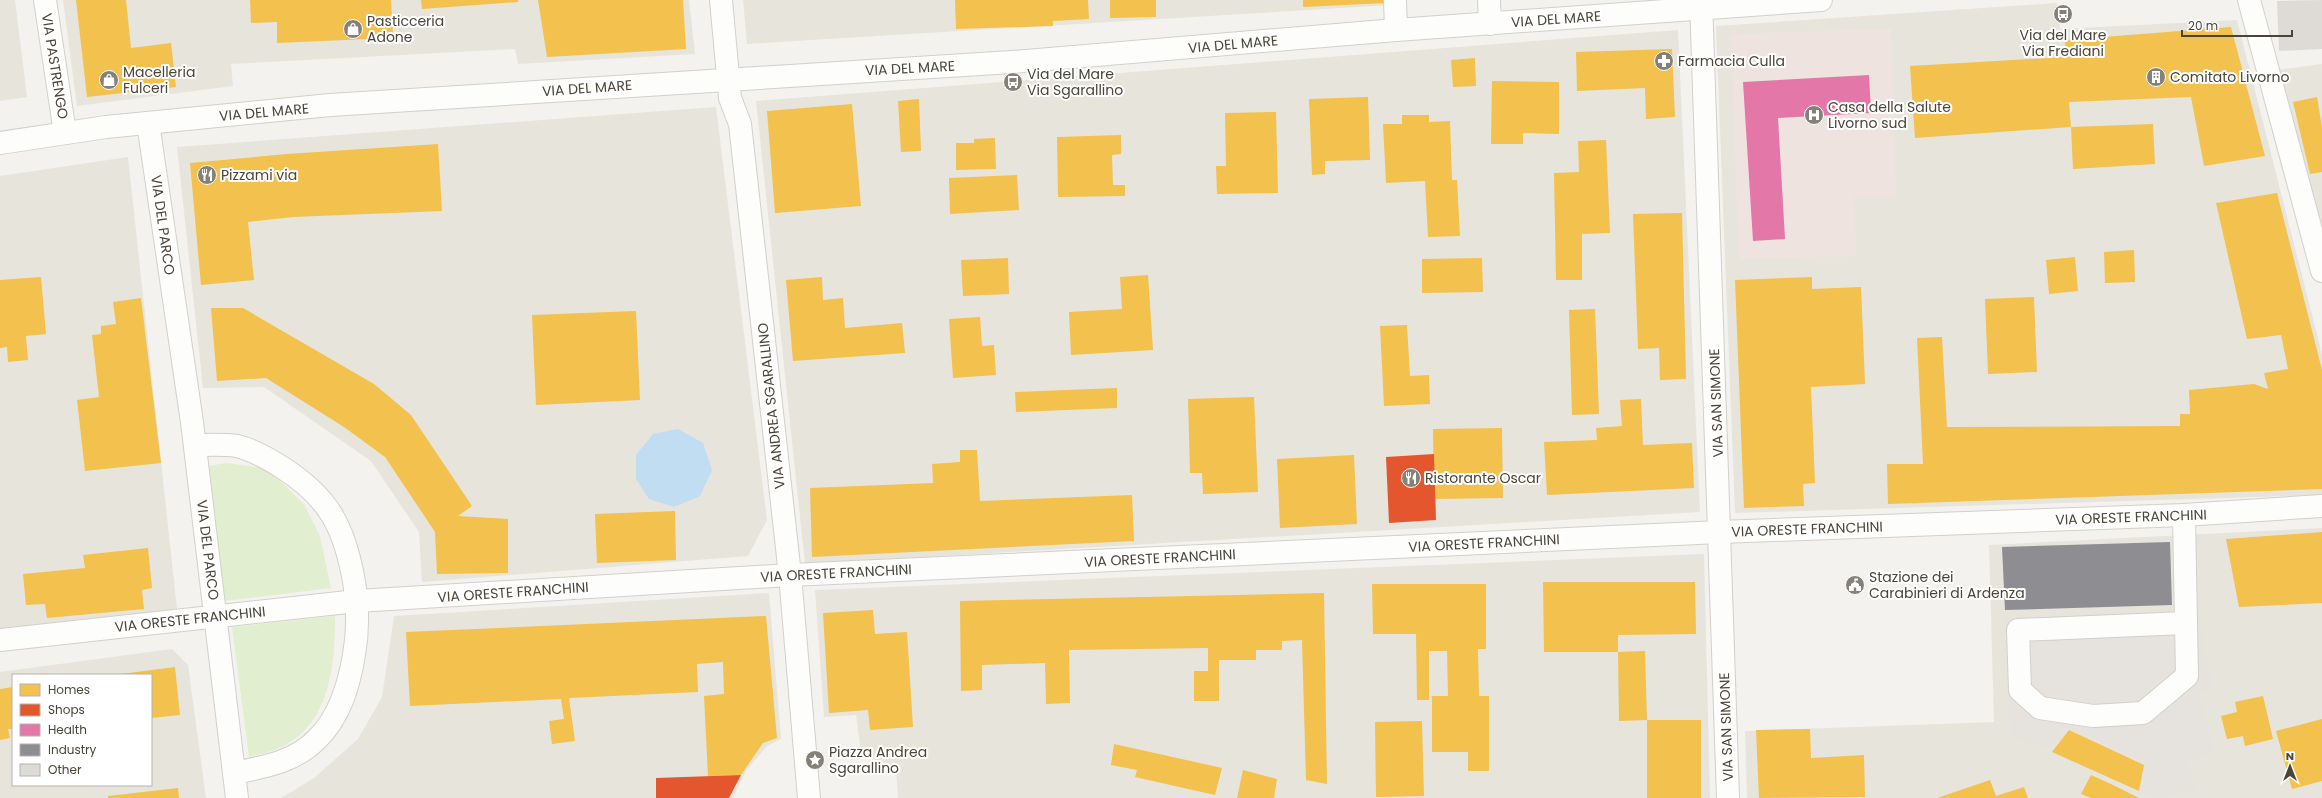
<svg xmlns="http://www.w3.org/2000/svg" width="2322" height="798" font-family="Poppins,sans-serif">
	<rect width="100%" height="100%" fill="#f4f2ee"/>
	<g fill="#e7e4dc" fill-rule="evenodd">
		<polygon points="0,0 15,0 27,97 0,101"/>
		<polygon points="63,0 689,0 695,54 518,64 515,49 231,64 233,86 77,106"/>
		<polygon points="743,0 1390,0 1391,5 747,44"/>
		<polygon points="2057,3 2060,29 2237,20 2322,354 2322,495 1735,513 1716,26"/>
		<polygon points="1678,30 1700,512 805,564 756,101"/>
		<polygon points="2322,64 2322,243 2277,70"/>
		<polygon points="716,107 767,520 748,556 422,582 419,532 371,461 264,387 203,388 177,147"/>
		<polygon points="128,157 177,609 0,629 0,176"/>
		<polygon points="2322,528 2322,798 1747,798 1745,731 1994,722 1989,545"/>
		<polygon points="1704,554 1710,798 898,798 896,769 881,766 860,746 856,715 824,717 815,590"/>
		<polygon points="769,593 781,739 767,746 746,771 733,798 281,798 314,778 358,739 382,697 394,616"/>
		<path d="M 172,649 L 188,665 L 206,798 L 0,798 L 0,672 ZM 13,675 L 151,675 L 151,785 L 13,785 Z"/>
	</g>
	<polygon fill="#eee3df" points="1891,29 1896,196 1854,197 1856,256 1739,259 1731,34"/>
	<g fill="#e1eecf">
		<polygon points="226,463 263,468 277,478 304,504 320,536 331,588 225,601 209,466"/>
		<path d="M 335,616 C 335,662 331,719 287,744 C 275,751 262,754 249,757 L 232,627 Z"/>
	</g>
	<polygon fill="#e6e3df" points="2173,574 2198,576 2200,627 2213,688 2198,694 2215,753 2188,760 2196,789 2167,798 2153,798 2142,794 2146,764 2065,726 2047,750 2010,735 2005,620 2175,611"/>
	<polygon fill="#c0ddf1" points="678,429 703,443 712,470 700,496 674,507 649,499 636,479 636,455 653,434"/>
	<g fill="#f2c14e">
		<polygon points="76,0 126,0 131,48 171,43 176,87 87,97"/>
		<polygon points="250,0 391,0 393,33 368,35 368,39 277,43 277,22 251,23"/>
		<polygon points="421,0 518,0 518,2 422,9"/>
		<polygon points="538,0 683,0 686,49 547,57"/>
		<polygon points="955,0 1088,0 1089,19 1053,21 1053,26 956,29"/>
		<polygon points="1110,0 1156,0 1156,17 1110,18"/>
		<polygon points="1303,0 1386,0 1386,3 1303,7"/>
		<polygon points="2231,27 2265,156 2204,166 2191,97 2069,102 2071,127 1915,138 1910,66 2066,57 2065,40"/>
		<polygon points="1672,49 1675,117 1646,119 1645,88 1577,91 1576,52"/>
		<polygon points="1475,58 1476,86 1453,87 1451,60"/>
		<polygon points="1492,81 1559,82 1559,134 1523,133 1523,144 1491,144"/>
		<polygon points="1368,97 1370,160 1325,161 1325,174 1312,175 1309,99"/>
		<polygon points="2317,97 2322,127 2322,172 2310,174 2293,102"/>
		<polygon points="919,99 921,151 901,152 898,101"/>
		<polygon points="852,104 861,206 775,213 767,111"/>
		<polygon points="1276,112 1278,193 1217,194 1216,166 1226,166 1225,113"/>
		<polygon points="1402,115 1429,115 1429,122 1450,121 1452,180 1457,180 1460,236 1428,237 1425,181 1386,183 1383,124 1402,124"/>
		<polygon points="2153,124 2155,164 2073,169 2071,127"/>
		<polygon points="1121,135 1121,154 1112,155 1113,185 1125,185 1125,196 1058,197 1057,137"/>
		<polygon points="995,138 996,169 956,170 956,143 974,143 974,139"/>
		<polygon points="1606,140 1610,233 1582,234 1582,280 1556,280 1554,173 1579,172 1578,141"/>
		<polygon points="438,144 442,211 293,217 248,222 254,280 201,285 190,163 287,154"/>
		<polygon points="1017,175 1019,210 950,214 949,178"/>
		<polygon points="2277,193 2322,370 2322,489 1888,504 1887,464 1923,464 1917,338 1942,337 1947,427 2180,426 2180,414 2190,414 2189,390 2254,384 2268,389 2264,373 2288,369 2281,335 2247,339 2216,203"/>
		<polygon points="1682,213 1686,379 1660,380 1659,348 1638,349 1633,214"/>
		<polygon points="2134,250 2135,282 2105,283 2104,252"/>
		<polygon points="2075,257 2078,291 2049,294 2046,260"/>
		<polygon points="1008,258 1009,294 963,296 961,260"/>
		<polygon points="1482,258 1483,292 1422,293 1422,259"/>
		<polygon points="1148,275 1153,350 1071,355 1069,312 1122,309 1120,277"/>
		<polygon points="41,277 46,334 26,336 28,360 8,362 7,347 0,348 0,280"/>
		<polygon points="822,277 823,300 843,298 845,328 902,323 905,353 793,361 786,280"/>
		<polygon points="1812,277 1812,289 1861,287 1865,384 1811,387 1815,483 1803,484 1804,506 1744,508 1735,280"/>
		<polygon points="2034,297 2037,372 1988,374 1985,299"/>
		<polygon points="141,298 161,463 85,471 77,400 99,397 92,335 101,334 101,326 116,324 113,302"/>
		<polygon points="211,308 243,308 374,384 411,415 472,506 458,516 508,519 508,573 437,574 435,532 385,457 344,427 266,378 217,381"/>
		<polygon points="1595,309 1599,414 1572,415 1569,310"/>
		<polygon points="636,311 640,400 536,405 532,315"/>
		<polygon points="980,317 982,346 994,345 996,375 953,378 949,319"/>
		<polygon points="1407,325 1410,376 1429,375 1430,404 1384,406 1380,326"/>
		<polygon points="1117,388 1117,408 1016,412 1015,392"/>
		<polygon points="1254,397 1258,492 1203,494 1202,473 1190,473 1188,399"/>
		<polygon points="1641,399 1643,445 1692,443 1694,488 1547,495 1544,442 1597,440 1596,428 1622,426 1620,400"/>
		<polygon points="1502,428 1503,498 1434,499 1433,429"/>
		<polygon points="960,450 977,450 980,501 1132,495 1134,541 812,557 810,488 933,483 932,464 960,462"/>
		<polygon points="1354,455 1357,524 1280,528 1277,459"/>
		<polygon points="675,511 676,560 597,563 595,514"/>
		<polygon points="2322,532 2322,603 2239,607 2226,539"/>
		<polygon points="148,548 152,588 142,590 144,609 47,618 45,604 26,605 23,574 85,568 83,555"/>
		<polygon points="1543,582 1695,582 1696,634 1618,635 1618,652 1544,652"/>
		<polygon points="1372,584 1486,584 1486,649 1478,649 1479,696 1489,696 1489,771 1468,771 1468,752 1432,752 1432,696 1448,696 1447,651 1429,651 1429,700 1417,700 1416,634 1373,634"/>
		<polygon points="1324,593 1327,784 1306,780 1302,640 1282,641 1282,650 1256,650 1256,660 1219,660 1219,701 1194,701 1194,671 1208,671 1208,648 1069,650 1070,703 1046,704 1045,663 982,665 982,690 961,691 960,601"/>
		<polygon points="873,610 875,634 907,632 913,727 870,730 868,710 829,713 823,613"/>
		<polygon points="766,616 777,738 763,743 741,775 708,776 704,696 724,694 723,662 697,664 698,692 569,698 575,741 552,744 549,721 564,719 561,699 410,706 406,632"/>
		<polygon points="1645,651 1647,720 1619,721 1618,652"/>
		<polygon points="175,667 180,715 151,718 151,675 113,675"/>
		<polygon points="13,687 13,729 8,729 10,738 0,740 0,689"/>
		<polygon points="2263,696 2273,739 2245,746 2243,736 2227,739 2221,716 2237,712 2235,702"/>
		<polygon points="2322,719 2322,781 2292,789 2276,731"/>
		<rect x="1647" y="720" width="54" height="78"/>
		<polygon points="1422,721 1424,796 1376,797 1375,722"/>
		<polygon points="1810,729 1811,758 1864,755 1865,797 1759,798 1756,730"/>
		<polygon points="2069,730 2144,765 2139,791 2052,752"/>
		<polygon points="1114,744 1222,768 1215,795 1135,777 1137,770 1111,765"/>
		<polygon points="1243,770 1277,779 1274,798 1237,798"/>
		<polygon points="2091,775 2113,785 2139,798 2091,798 2081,794"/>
		<polygon points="1990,780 1996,796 2024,787 2028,798 1937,798"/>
		<polygon points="178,788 179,798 108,798 108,796"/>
	</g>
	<g fill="#e4572e">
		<polygon points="1434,454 1436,520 1389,523 1386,457"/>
		<polygon points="741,775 729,798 656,798 656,778"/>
	</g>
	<polygon fill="#e377a8" points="1869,75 1871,113 1778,118 1785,239 1753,241 1743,82"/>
	<polygon fill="#8d8d92" points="2170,542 2172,605 2005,610 2002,547"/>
	<polygon fill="#dedbd6" points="2322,0 2322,49 2279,51 2277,1"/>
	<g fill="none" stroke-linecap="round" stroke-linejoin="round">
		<defs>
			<g id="minor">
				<polyline points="45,0 65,133"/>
				<polyline points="721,0 730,98 740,124 790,575 809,798"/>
				<polyline points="1395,0 1396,30"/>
				<polyline points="1489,0 1490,24"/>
				<polyline points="1701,0 1728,798"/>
				<polyline points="2249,0 2322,271"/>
				<polyline points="148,123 192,422 237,798"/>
				<polyline points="0,143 106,127 330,105 1012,62 1396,30 1821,0"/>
				<path d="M 195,445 C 208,445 223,444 237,446 C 254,450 269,459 283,468 C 328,497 343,525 353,576 C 358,603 359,627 354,655 C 349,685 340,717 317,739 C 295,762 264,767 234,773"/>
				<polyline points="2184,515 2187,676 2143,713 2093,716 2040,708 2020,690 2018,630 2185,623"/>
				<polyline points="0,640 357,601 790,575 1720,532 2184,515 2322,506"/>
			</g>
		</defs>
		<use href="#minor" stroke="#d2d0cb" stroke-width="24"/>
		<use href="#minor" stroke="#fdfdfc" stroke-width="22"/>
	</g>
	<defs>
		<symbol id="bus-disc" viewBox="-11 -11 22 22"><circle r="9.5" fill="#868178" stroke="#fff"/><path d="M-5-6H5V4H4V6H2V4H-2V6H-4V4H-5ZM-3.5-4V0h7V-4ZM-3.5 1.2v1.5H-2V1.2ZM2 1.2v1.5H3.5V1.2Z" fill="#fff"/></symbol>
		<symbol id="shop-disc" viewBox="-11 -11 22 22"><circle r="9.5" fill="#868178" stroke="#fff"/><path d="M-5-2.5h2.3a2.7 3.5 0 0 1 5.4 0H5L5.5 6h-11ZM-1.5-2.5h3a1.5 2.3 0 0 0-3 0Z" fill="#fff"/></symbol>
		<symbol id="pharmacy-disc" viewBox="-11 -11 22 22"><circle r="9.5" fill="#868178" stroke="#fff"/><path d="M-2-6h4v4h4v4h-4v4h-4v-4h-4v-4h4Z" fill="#fff"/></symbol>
		<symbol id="building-disc" viewBox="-11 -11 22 22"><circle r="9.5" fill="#868178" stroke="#fff"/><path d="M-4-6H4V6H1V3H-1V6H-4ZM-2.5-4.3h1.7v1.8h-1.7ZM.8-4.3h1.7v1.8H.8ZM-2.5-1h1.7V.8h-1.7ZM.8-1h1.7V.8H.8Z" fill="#fff"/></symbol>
		<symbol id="hospital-disc" viewBox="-11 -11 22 22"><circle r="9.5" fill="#868178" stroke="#fff"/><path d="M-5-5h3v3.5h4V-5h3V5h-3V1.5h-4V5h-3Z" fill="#fff"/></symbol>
		<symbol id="restaurant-disc" viewBox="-11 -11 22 22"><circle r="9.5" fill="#868178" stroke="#fff"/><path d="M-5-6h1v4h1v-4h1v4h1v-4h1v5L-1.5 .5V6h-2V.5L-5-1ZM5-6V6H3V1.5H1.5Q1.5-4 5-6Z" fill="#fff"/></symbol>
		<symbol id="civic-disc" viewBox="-11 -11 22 22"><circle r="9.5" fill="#868178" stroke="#fff"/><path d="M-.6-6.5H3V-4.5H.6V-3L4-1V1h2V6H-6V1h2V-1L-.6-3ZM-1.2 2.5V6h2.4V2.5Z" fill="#fff"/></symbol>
		<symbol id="sight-disc" viewBox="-11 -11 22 22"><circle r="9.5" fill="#868178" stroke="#fff"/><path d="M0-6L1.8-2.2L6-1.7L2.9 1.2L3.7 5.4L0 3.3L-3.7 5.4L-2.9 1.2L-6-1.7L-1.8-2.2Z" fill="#fff"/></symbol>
	</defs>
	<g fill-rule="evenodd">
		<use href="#bus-disc" x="2052" y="3" width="22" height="22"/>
		<use href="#shop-disc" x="342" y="18" width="22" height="22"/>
		<use href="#pharmacy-disc" x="1653" y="50" width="22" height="22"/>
		<use href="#building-disc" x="2145" y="66" width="22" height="22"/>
		<use href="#shop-disc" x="98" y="69" width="22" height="22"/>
		<use href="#bus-disc" x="1002" y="71" width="22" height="22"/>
		<use href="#hospital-disc" x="1803" y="104" width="22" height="22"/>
		<use href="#restaurant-disc" x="196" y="164" width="22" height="22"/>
		<use href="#restaurant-disc" x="1400" y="467" width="22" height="22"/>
		<use href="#civic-disc" x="1844" y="574" width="22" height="22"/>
		<use href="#sight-disc" x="804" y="749" width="22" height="22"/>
	</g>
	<g text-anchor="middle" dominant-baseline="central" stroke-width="4" stroke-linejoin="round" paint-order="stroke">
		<g font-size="14" fill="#4b4439" stroke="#fff">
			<text transform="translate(1556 19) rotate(-4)">VIA DEL MARE</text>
			<text transform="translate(1233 44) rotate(-5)">VIA DEL MARE</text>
			<text transform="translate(55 66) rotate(81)">VIA PASTRENGO</text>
			<text transform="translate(910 68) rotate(-3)">VIA DEL MARE</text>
			<text transform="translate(587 88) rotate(-4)">VIA DEL MARE</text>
			<text transform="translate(264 112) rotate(-5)">VIA DEL MARE</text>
			<text transform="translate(163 225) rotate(82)">VIA DEL PARCO</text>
			<text transform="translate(1716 403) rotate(-92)">VIA SAN SIMONE</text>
			<text transform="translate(771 406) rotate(-96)">VIA ANDREA SGARALLINO</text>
			<text transform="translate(2131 517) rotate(-2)">VIA ORESTE FRANCHINI</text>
			<text transform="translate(1807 529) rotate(-2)">VIA ORESTE FRANCHINI</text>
			<text transform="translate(1484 543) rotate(-3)">VIA ORESTE FRANCHINI</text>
			<text transform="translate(208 550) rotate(83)">VIA DEL PARCO</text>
			<text transform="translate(1160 558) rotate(-3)">VIA ORESTE FRANCHINI</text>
			<text transform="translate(836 573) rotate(-3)">VIA ORESTE FRANCHINI</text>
			<text transform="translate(513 592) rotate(-4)">VIA ORESTE FRANCHINI</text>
			<text transform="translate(190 619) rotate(-6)">VIA ORESTE FRANCHINI</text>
			<text transform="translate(1726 727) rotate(-92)">VIA SAN SIMONE</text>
		</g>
		<g font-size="14" fill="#4b4439" stroke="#fff" text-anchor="start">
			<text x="367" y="21">Pasticceria<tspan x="367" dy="16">Adone</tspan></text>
			<text x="2063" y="35" text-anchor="middle">Via del Mare<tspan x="2063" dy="16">Via Frediani</tspan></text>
			<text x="1678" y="61">Farmacia Culla</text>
			<text x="123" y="72">Macelleria<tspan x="123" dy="16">Fulceri</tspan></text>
			<text x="1027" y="74">Via del Mare<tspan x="1027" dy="16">Via Sgarallino</tspan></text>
			<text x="2170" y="77">Comitato Livorno</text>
			<text x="1828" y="107">Casa della Salute<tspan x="1828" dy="16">Livorno sud</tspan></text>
			<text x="221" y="175">Pizzami via</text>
			<text x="1425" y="478">Ristorante Oscar</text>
			<text x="1869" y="577">Stazione dei<tspan x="1869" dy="16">Carabinieri di Ardenza</tspan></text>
			<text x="829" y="752">Piazza Andrea<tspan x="829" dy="16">Sgarallino</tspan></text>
		</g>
	</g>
	<rect x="12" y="674" width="140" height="112" fill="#ffffff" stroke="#b7b4b0"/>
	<rect x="20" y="684" width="20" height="12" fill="#f2c14e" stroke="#b7b4b0"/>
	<text x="48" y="694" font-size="12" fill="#4b4439">Homes</text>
	<rect x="20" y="704" width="20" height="12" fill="#e4572e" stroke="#b7b4b0"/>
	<text x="48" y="714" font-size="12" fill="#4b4439">Shops</text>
	<rect x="20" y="724" width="20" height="12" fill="#e377a8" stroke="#b7b4b0"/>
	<text x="48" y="734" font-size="12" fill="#4b4439">Health</text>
	<rect x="20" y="744" width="20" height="12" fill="#8d8d92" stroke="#b7b4b0"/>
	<text x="48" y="754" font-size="12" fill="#4b4439">Industry</text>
	<rect x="20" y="764" width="20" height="12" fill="#dedbd6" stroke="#b7b4b0"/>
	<text x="48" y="774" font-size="12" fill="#4b4439">Other</text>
	<g transform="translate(2290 766)" stroke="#ffffff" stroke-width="3" paint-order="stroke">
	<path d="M0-3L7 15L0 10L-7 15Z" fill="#4b4439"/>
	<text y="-6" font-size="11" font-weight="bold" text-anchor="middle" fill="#4b4439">N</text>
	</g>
	<path d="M2182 30v6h110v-6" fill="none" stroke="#4b4439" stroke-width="2"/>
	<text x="2188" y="30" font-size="12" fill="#4b4439" stroke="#ffffff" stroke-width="3" paint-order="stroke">20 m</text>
</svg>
